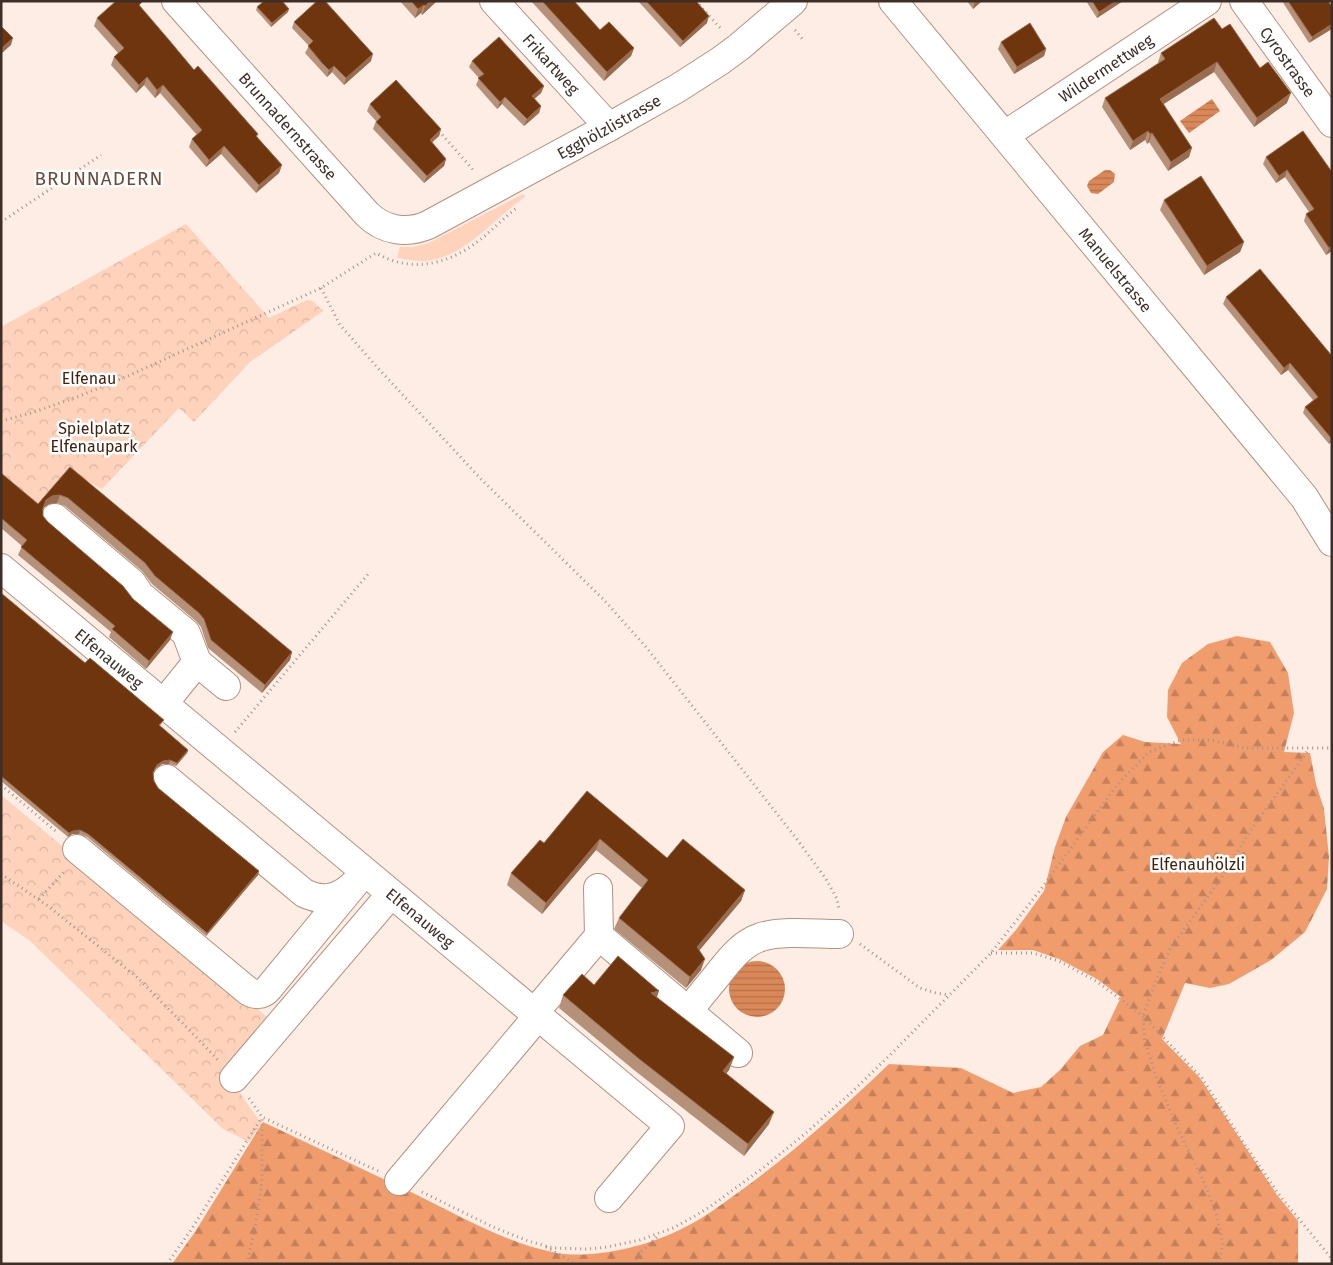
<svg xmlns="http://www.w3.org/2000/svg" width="1333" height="1265" font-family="'Fira Sans',sans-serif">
	<defs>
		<pattern id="forest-firs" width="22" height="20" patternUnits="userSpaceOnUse" patternTransform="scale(1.25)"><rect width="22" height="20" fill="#f19c6d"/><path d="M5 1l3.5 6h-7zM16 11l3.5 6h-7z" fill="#c4805a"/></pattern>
		<pattern id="park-crowns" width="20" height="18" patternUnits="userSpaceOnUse" patternTransform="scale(1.25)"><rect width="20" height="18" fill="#fed2bb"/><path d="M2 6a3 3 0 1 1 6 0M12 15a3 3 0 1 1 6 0" fill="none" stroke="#dbb5a1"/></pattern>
		<pattern id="water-rules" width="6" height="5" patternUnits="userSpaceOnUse" patternTransform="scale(1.25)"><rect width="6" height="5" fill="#db8859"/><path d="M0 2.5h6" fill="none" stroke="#b3704a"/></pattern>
	</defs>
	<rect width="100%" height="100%" fill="#fdede5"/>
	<path fill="#fed2bb" d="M 523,194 L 525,197 C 493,219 465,258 424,261 C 415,261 406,259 397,258 L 400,247 L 413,247 L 429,243 Z"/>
	<path fill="url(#forest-firs)" d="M 1237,636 L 1270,642 L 1288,673 L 1294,713 L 1284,752 L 1310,753 L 1316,784 L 1324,809 L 1329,857 L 1327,889 L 1305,932 L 1271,960 L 1229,984 L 1210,988 L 1185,983 L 1162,1039 L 1200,1078 L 1277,1195 L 1298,1221 L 1298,1264 L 172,1264 L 195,1232 L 263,1122 C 313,1146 363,1169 413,1193 C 458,1215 502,1241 552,1252 C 588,1260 640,1248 673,1233 C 699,1222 721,1205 743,1189 C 795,1151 843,1108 889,1064 L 961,1068 L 1013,1093 L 1041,1087 L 1060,1070 L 1080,1046 L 1103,1035 L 1121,997 L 1097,979 L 1059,959 L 1033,950 L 998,950 L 1016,930 L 1044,891 L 1055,847 L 1066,817 L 1103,752 L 1123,735 L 1145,742 L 1181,744 L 1167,717 L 1168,690 L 1182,663 L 1208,644 Z"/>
	<g fill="url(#park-crowns)">
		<polygon points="186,224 269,318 307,300 313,301 323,311 250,362 194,422 179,408 102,489 67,470 35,507 1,479 1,327"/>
		<polygon points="1,795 273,1022 227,1078 240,1093 258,1119 263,1122 249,1142 223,1129 29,940 1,921"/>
	</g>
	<g fill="url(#water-rules)">
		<polygon points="1212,99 1220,111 1189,133 1180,121"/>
		<polygon points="1105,170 1110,170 1115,174 1114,182 1098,194 1091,193 1087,186 1089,181"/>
		<circle cx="757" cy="989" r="28"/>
	</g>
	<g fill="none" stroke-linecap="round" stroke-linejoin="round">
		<defs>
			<g id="minor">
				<path id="s1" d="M 176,1 L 367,214 C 384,231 407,234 428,225 L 609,127 L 678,88 L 720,61 L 739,47 L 793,1"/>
				<path id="s2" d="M 494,1 L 609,127"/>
				<path id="s3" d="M 893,1 L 1304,497 L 1332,542"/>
				<path id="s4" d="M 1244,1 L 1332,123"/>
				<path id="s5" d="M 1005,135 L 1207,1"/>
				<polyline points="55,518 132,583 140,595 186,633 197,662"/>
				<path id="s6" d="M 1,568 L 670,1126 L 609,1198"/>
				<polyline points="164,703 197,662 226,686"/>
				<path d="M 167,779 L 304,893 C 322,902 338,899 352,886"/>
				<path d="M 77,849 L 248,991 C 255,995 262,996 268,989 L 355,883"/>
				<polyline points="598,888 599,936"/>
				<path d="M 688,1011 C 697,1000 706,989 715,978 C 728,962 740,944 761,937 C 784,930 815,934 839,934"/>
				<polyline points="534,1013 599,936 738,1053"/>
				<polyline points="234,1078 391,894"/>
				<polyline points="399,1181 538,1016"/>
			</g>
		</defs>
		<use href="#minor" stroke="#b4927f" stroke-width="30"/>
		<g stroke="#a3948c" stroke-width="3" stroke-dasharray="1 4" stroke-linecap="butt">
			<polyline points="696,1 721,29"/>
			<polyline points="795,30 804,41"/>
			<polyline points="439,131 474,171"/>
			<polyline points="1,222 101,155"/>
			<polyline points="321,288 340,325 376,366 480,478 604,600 646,647 796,838 826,879 837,899 839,909"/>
			<path d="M 1,421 L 31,413 L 77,397 L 128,376 L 321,288 L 376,253 C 410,273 447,265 477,242 C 491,232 503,218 518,207"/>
			<polyline points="235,732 369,573"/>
			<polyline points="1,785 58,833"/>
			<polyline points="1,874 48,906 138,978 198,1039 218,1060"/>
			<polyline points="39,899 64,872"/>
			<polyline points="860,944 920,988 936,993 949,995"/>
			<polyline points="991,953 1033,953 1059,961 1096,981 1143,1016 1202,1078 1245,1145 1280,1196 1332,1259"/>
			<polyline points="249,1098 262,1117 378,1171"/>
			<polyline points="422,1192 493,1227 528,1241 553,1248 588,1249 607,1247 640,1240 673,1228 695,1216 711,1206 763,1168 806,1133 852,1092 893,1052 991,953 1041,889 1117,785 1149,752 1181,740 1210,740 1246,748 1332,748"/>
			<polyline points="546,1247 576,1264"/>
			<polyline points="167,1264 191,1230 262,1117"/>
			<polyline points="247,1264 255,1227 262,1182 262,1118"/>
			<polyline points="633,1264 640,1253 659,1235"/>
			<polyline points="1219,1264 1223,1243 1217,1216 1203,1180 1176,1125 1157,1079 1145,1041 1143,1016 1157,978 1170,949 1225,873 1251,830 1309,749"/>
		</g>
		<use href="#minor" stroke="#fff" stroke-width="28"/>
	</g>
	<g fill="#b6917a">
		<polygon points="400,1 437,1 422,15 421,13 415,18"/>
		<polygon points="531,1 574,1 600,30 634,48 631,56 604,81"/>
		<polygon points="638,1 696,1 707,23 680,47"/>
		<polygon points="967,1 982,1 973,9"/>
		<polygon points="1086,1 1123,1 1097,18"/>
		<polygon points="1282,1 1328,1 1309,43"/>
		<polygon points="140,7 194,70 258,134 257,137 282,165 279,173 256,193 221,154 206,167 189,147 192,139 197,135 160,93 155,98 144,85 136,93 111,65 114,57 118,53 94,26 97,18"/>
		<polygon points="257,7 288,12 271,27 256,10"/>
		<polygon points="294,22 371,61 344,85 332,72 327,77 305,53 309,46 292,28"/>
		<polygon points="1222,29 1260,68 1287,103 1254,127 1214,72 1164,104 1189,157 1168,171 1149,142 1147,144 1145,140 1130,150 1102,107 1105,98 1159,64 1158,62 1161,53"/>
		<polygon points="1001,42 1046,49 1044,56 1014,74 998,49"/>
		<polygon points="472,61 544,86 541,93 534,99 541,106 539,113 524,126 502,104 497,109 476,85 479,78 469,67"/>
		<polygon points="370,104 441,129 439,136 432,142 446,159 444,166 424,183 373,129 376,121 367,111"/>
		<polygon points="1303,131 1332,251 1326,255 1304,221 1306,214 1309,212 1285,177 1276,183 1263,164 1266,157"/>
		<polygon points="1164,200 1244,242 1240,252 1204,275 1160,210"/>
		<polygon points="1226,297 1332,356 1332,441 1329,444 1303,413 1305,407 1313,400 1288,370 1281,375 1223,304"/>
		<polygon points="70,467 292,652 290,660 262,693 208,648 201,627 196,621 152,584 142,571 65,506 57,503 49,504 43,508 43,516 48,522 133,599 170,640 146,669 109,637 111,632 18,555 22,546 1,528 1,473 38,504"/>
		<polygon points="1,593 85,663 162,723 160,726 188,750 187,753 176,766 169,764 162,764 155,769 153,773 154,781 158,788 259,871 258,875 206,936 87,837 79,834 72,834 68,837 1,781"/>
		<polygon points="587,791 667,858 745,890 741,901 699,950 701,970 686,988 614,929 619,918 642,888 596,850 542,914 507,885 511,873 544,843"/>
		<polygon points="594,985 657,997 734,1057 729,1070 726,1074 769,1124 744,1156 634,1070 559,1008 563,995"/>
	</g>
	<g fill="#9a6c4f">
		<polygon points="430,1 437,1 422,15 425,6"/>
		<polygon points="975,1 982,1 973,9"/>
		<polygon points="1116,1 1123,1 1097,18 1099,12"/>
		<polygon points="424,5 421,13 415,18 418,9"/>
		<polygon points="289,9 288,12 271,27 272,23"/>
		<polygon points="709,16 707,23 680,47 683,41"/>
		<polygon points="1332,24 1332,29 1309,43 1312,37"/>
		<polygon points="13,38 11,45 1,54 1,49"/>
		<polygon points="634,48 631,56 604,81 607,72"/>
		<polygon points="1046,49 1044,56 1014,74 1017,67"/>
		<polygon points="373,54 371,61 344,85 346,78"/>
		<polygon points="1217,62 1214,72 1157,108 1160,99"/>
		<polygon points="334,66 332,72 327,77 329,70"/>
		<polygon points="147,77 144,85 136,93 139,85"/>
		<polygon points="163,85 160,93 155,98 157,90"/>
		<polygon points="544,86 541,93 530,103 532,96"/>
		<polygon points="1291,93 1287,103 1254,127 1257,118"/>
		<polygon points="505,97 502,104 497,109 500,102"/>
		<polygon points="541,106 539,113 524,126 527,119"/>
		<polygon points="441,129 439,136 427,147 430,140"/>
		<polygon points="1148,131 1145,140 1130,150 1133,141"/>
		<polygon points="1152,133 1149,142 1147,144 1150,134"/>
		<polygon points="224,146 221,154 206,167 209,160"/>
		<polygon points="1192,148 1189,157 1168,171 1171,162"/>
		<polygon points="446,159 444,166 424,183 427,176"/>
		<polygon points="282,165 279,173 256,193 259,185"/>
		<polygon points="1287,170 1285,177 1276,183 1279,176"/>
		<polygon points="1244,242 1240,252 1204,275 1207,266"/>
		<polygon points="1332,246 1332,251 1326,255 1329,248"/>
		<polygon points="1290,363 1288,370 1281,375 1284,368"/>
		<polygon points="1332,437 1332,441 1329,444 1331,438"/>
		<polygon points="60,495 57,503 49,504 43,508 40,516 46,500 52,496"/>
		<polygon points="173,632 170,640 146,669 149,661"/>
		<polygon points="292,652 290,660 262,693 265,685"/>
		<polygon points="188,750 187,753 176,766 177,763"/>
		<polygon points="170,760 169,764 162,764 155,769 152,776 157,765 163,761"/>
		<polygon points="80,830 79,834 72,834 68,837 69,833 73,831"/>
		<polygon points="600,839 596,850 542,914 546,903"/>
		<polygon points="259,871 258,875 206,936 207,933"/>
		<polygon points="745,890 741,901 693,958 697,947"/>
		<polygon points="705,959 701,970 686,988 690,977"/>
		<polygon points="659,991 655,1003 651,993"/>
		<polygon points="734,1057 729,1070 718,1084 723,1071"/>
		<polygon points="774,1112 769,1124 744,1156 748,1144"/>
	</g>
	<g fill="#6f350f" stroke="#9a6c4f">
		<polygon points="116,1 141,1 142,2 139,5 169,40 194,70 198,66 258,134 256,136 282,165 259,185 224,146 209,160 192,139 202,130 163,85 157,90 147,77 139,85 114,57 124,48 97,18"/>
		<polygon points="264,1 282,1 289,9 272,23 257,7"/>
		<polygon points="317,1 325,1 373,54 346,78 334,66 329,70 322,63 308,46 313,41 294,22"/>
		<polygon points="411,1 430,1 425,6 424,5 418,9"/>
		<polygon points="542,1 574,1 600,30 609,22 634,48 607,72"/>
		<polygon points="646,1 696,1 709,16 683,41"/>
		<polygon points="1092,1 1116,1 1099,12"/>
		<polygon points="1288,1 1328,1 1332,7 1332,24 1312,37"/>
		<polygon points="1214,18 1222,29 1230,24 1260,68 1268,62 1291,93 1257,118 1217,62 1160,99 1192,148 1171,162 1152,133 1150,134 1148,131 1133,141 1105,98 1165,59 1161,53"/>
		<polygon points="1030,23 1046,49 1017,67 1001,42"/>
		<polygon points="1,26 13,38 1,49"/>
		<polygon points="499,37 544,86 532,96 541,106 527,119 505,97 500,102 478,78 484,74 472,61"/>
		<polygon points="396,80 441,129 430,140 446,159 427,176 376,122 381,117 370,104"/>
		<polygon points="1303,131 1332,172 1332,246 1329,248 1306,214 1314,209 1287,170 1279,176 1266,157"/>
		<polygon points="1201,176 1244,242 1207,266 1164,200"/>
		<polygon points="1260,269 1332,356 1332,437 1331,438 1305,407 1318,397 1290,363 1284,368 1226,297"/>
		<polygon points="70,467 292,652 265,685 211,640 204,619 199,613 155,576 145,563 68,498 60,495 52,496 46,500 43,508 43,516 48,522 123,586 133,599 173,632 149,661 112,629 115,626 21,547 27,540 1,518 1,473 38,504"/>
		<polygon points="1,593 85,663 90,658 164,720 159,725 188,750 177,763 170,760 163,761 157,765 153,773 154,781 158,788 259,871 207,933 88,834 80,830 73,831 69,833 1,776"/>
		<polygon points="587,791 667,858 683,839 745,890 697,947 705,959 690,977 619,918 648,880 600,839 546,903 511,873 540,840 544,843"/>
		<polygon points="618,956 659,991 651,993 734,1057 723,1071 774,1112 748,1144 638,1058 563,995 582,974 594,985"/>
	</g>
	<g text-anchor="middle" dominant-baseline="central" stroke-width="5" stroke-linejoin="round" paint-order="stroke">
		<g font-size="16" fill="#3d2f28" stroke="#fefefe">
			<text stroke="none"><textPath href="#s4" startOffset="75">Cyrostrasse</textPath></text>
			<text stroke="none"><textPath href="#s2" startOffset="85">Frikartweg</textPath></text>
			<text stroke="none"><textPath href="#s5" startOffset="121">Wildermettweg</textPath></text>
			<text stroke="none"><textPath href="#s1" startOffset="168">Brunnadernstrasse</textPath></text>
			<text stroke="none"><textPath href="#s1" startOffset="558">Egghölzlistrasse</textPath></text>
			<text stroke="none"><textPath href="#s3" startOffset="349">Manuelstrasse</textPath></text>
			<text stroke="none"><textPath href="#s6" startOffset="141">Elfenauweg</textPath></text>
			<text stroke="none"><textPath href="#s6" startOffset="546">Elfenauweg</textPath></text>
		</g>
		<g font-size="16" fill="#42210d" stroke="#fefefe">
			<text x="89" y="378">Elfenau</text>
			<text x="94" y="428">Spielplatz<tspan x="94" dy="18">Elfenaupark</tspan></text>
			<text x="1198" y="864">Elfenauhölzli</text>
		</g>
		<g font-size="19" letter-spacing="1" fill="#6a4c3b" stroke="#fefefe">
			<text x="99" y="178">BRUNNADERN</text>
		</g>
	</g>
	<rect width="1333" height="1265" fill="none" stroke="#3d2f28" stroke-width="5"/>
</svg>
